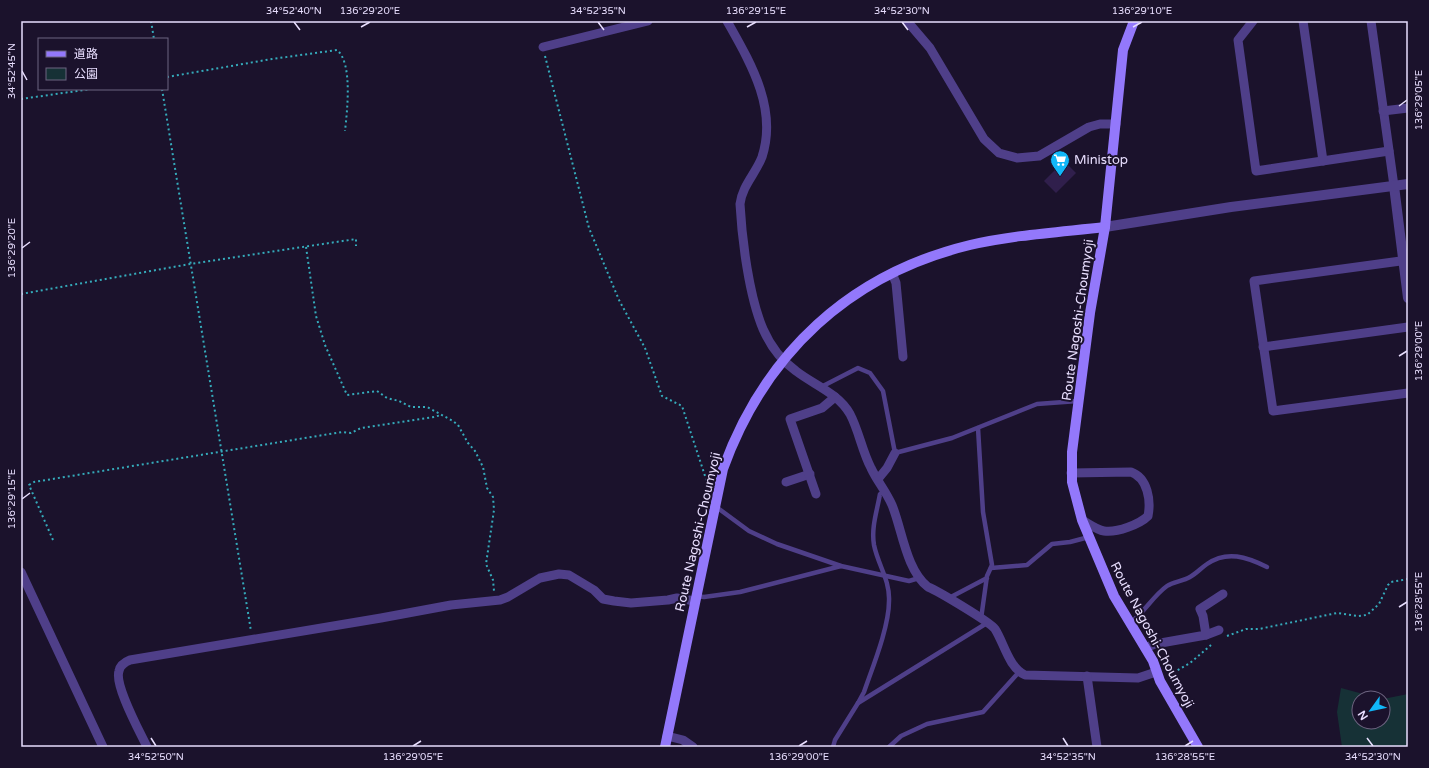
<svg xmlns="http://www.w3.org/2000/svg" width="1429" height="768" font-family="'Varela Round','Noto Sans JP',sans-serif">
	<rect width="100%" height="100%" fill="#1b122c"/>
	<polygon fill="#163136" points="1341,688 1378,698 1359,698 1359,722 1383,722 1383,699 1408,694 1408,747 1342,747 1337,712"/>
	<polygon fill="#301f4c" points="1064,161 1076,173 1056,193 1044,181"/>
	<g fill="none" stroke-linecap="round" stroke-linejoin="round">
		<g stroke="#35abbb" stroke-width="2" stroke-dasharray="2 3" stroke-linecap="butt">
			<polyline points="151,21 154,39"/>
			<polyline points="545,56 589,228 619,300 645,348 662,396 682,406 708,485"/>
			<path d="M 167,77 L 272,59 L 337,50 C 353,63 347,112 345,131"/>
			<polyline points="162,89 251,631"/>
			<polyline points="21,99 91,89"/>
			<polyline points="306,247 316,316 325,345 347,395 377,391 387,398 399,401 411,407 427,407 453,421 458,425 468,443 475,451 483,467 487,488 493,497 494,510 486,564 493,580 494,591"/>
			<polyline points="21,294 190,264 356,239 356,246"/>
			<polyline points="53,540 29,485 34,482 342,432 351,433 361,428 434,417 441,415"/>
			<polyline points="1227,636 1246,629 1259,629 1337,613 1358,616 1367,615 1379,604 1388,585 1391,582 1408,579"/>
			<polyline points="1169,675 1190,663 1211,645"/>
		</g>
		<g stroke="#4f3f89" stroke-width="4.5">
			<polyline points="821,387 858,368 870,373 883,391 895,453 952,438 1037,404 1078,401"/>
			<polyline points="978,428 983,512 992,565 987,576 981,619"/>
			<polyline points="715,506 749,531 777,544 841,566 909,581 919,578"/>
			<polyline points="991,568 1027,565 1052,544 1070,542 1089,537"/>
			<polyline points="696,596 704,597 740,592 841,566"/>
			<polyline points="949,598 987,578"/>
			<path d="M 1130,623 C 1144,613 1153,596 1167,586 C 1173,582 1183,581 1190,577 C 1196,574 1201,568 1207,564 C 1227,550 1247,557 1267,567"/>
			<path d="M 858,703 L 864,692 C 873,666 889,627 889,601 C 890,580 878,565 874,545 C 871,528 877,511 880,494 L 885,492"/>
			<polyline points="833,747 835,740 858,703 987,623"/>
			<polyline points="889,747 901,736 927,724 983,712 1019,672"/>
		</g>
		<g stroke="#4f3f89" stroke-width="9">
			<path d="M 727,21 C 750,62 778,108 762,157 C 756,173 742,186 740,204 C 742,240 749,296 763,329 C 770,345 782,361 796,371 C 814,385 838,393 850,414 C 859,431 862,451 871,468 C 877,481 886,491 892,505 C 902,529 906,570 928,587 C 938,591 990,622 995,629 C 1004,643 1009,668 1025,675 L 1138,678 L 1156,672"/>
			<polyline points="907,21 930,48 984,139 999,153 1017,158 1039,156 1089,127 1100,124 1116,124"/>
			<polyline points="1253,21 1238,40 1256,171 1389,151"/>
			<polyline points="1303,21 1323,161"/>
			<polyline points="1371,21 1394,186"/>
			<polyline points="543,47 648,21"/>
			<polyline points="1383,111 1408,108"/>
			<polyline points="1408,260 1254,281 1273,411 1408,393"/>
			<polyline points="892,273 896,283 903,357"/>
			<polyline points="1263,347 1408,327"/>
			<path d="M 1071,473 L 1131,472 C 1148,478 1151,501 1148,516 C 1140,524 1117,533 1104,531 C 1097,530 1089,524 1082,520"/>
			<polyline points="878,479 887,468 895,453"/>
			<polyline points="786,482 810,474"/>
			<polyline points="816,494 790,419 822,408 835,397"/>
			<polyline points="21,572 103,747"/>
			<polyline points="1206,635 1219,630"/>
			<polyline points="1145,648 1155,644 1206,635 1203,616 1200,609 1223,594"/>
			<polyline points="1087,676 1097,747"/>
			<polyline points="667,736 683,740 693,747"/>
			<path d="M 147,747 C 140,732 114,685 119,671 C 120,665 125,662 130,660 L 381,618 L 451,605 L 500,600 L 508,597 L 540,578 L 559,574 L 569,575 L 594,590 L 603,599 L 614,601 L 631,603 L 668,600 L 677,598 L 695,601"/>
		</g>
		<g stroke="#4f3f89" stroke-width="10">
			<polyline points="1394,186 1408,298"/>
			<polyline points="1105,227 1231,207 1408,184"/>
		</g>
		<g stroke="#9378fb" stroke-width="10">
			<polyline points="1134,21 1123,50 1105,227 1090,313 1072,452 1072,482 1082,520 1114,596 1153,661 1160,681 1198,747"/>
			<path d="M 665,747 L 723,469 C 765,353 850,274 970,245 C 1013,235 1061,232 1105,227"/>
		</g>
	</g>
	<path fill="none" stroke="#e8defe" stroke-width="1.5" d="M 294,22 L 300,30M 598,22 L 604,30M 902,22 L 908,30M 361,27 L 370,22M 747,27 L 756,22M 1133,27 L 1142,22M 22,71 L 27,80M 1399,106 L 1407,100M 22,248 L 30,242M 1399,356 L 1407,351M 22,499 L 30,493M 1399,607 L 1407,602M 151,738 L 156,746M 1063,738 L 1068,746M 1367,738 L 1373,746M 413,746 L 421,741M 799,746 L 807,741M 1185,746 L 1193,741"/>
	<defs>
		<symbol id="supermarket-pin" viewBox="-11 -11 22 30"><path d="M0 17L-7.5 6A9.5 9.5 0 1 1 7.5 6Z" fill="#11b7f8" stroke="#1b122c"/><path d="M-6-5.5h2.5l.6 2H6L4.5 2H-2.5L-4.4-4H-6ZM-1.5 3.2a1.3 1.3 0 1 0 .1 0ZM3 3.2a1.3 1.3 0 1 0 .1 0Z" fill="#fff"/></symbol>
	</defs>
	<g fill-rule="evenodd">
		<use href="#supermarket-pin" x="1049" y="149" width="22" height="30"/>
	</g>
	<g text-anchor="middle" dominant-baseline="central" stroke-width="4" stroke-linejoin="round" paint-order="stroke">
		<g font-size="13" fill="#e8defe" stroke="#1b122c" text-anchor="start">
			<text x="1074" y="160">Ministop</text>
		</g>
		<g font-size="13" fill="#e8defe" stroke="#1b122c">
			<text transform="translate(1078 320) rotate(-82)">Route Nagoshi-Choumyoji</text>
			<text transform="translate(698 532) rotate(-77)">Route Nagoshi-Choumyoji</text>
			<text transform="translate(1152 635) rotate(62)">Route Nagoshi-Choumyoji</text>
		</g>
	</g>
	<rect width="1429" height="768" fill="none" stroke="#1b122c" stroke-width="44"/>
	<rect x="38" y="38" width="130" height="52" fill="#1b122c" stroke="#6d6480"/>
	<rect x="46" y="51" width="20" height="6" fill="#9378fb" stroke="#6d6480"/>
	<text x="74" y="58" font-size="12" fill="#e8defe">道路</text>
	<rect x="46" y="68" width="20" height="12" fill="#163136" stroke="#6d6480"/>
	<text x="74" y="78" font-size="12" fill="#e8defe">公園</text>
	<g transform="translate(1371 710) rotate(237)"><circle r="19" fill="#1b122c" stroke="#6d6480"/>
	<path d="M0-3L7 15L0 10L-7 15Z" fill="#11b7f8"/>
	<text y="-6" font-size="11" font-weight="bold" text-anchor="middle" fill="#e8defe">N</text>
	</g>
	<rect x="22" y="22" width="1385" height="724" fill="none" stroke="#e8defe" stroke-width="1.5"/>
	<g font-size="10" text-anchor="middle" fill="#e8defe">
		<text x="294" y="14">34°52'40"N</text>
		<text x="370" y="14">136°29'20"E</text>
		<text x="598" y="14">34°52'35"N</text>
		<text x="756" y="14">136°29'15"E</text>
		<text x="902" y="14">34°52'30"N</text>
		<text x="1142" y="14">136°29'10"E</text>
		<text transform="translate(11 71) rotate(-90)" y="4">34°52'45"N</text>
		<text transform="translate(1418 100) rotate(-90)" y="4">136°29'05"E</text>
		<text transform="translate(11 248) rotate(-90)" y="4">136°29'20"E</text>
		<text transform="translate(1418 351) rotate(-90)" y="4">136°29'00"E</text>
		<text transform="translate(11 499) rotate(-90)" y="4">136°29'15"E</text>
		<text transform="translate(1418 602) rotate(-90)" y="4">136°28'55"E</text>
		<text x="156" y="760">34°52'50"N</text>
		<text x="413" y="760">136°29'05"E</text>
		<text x="799" y="760">136°29'00"E</text>
		<text x="1068" y="760">34°52'35"N</text>
		<text x="1185" y="760">136°28'55"E</text>
		<text x="1373" y="760">34°52'30"N</text>
	</g>
</svg>
